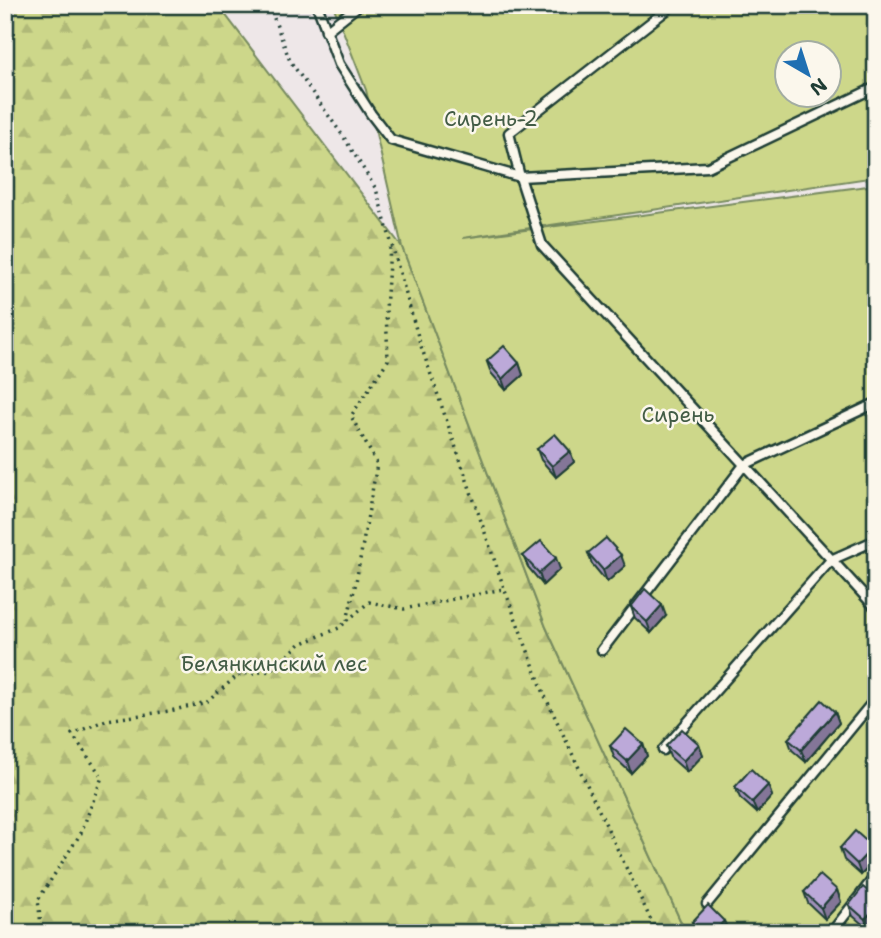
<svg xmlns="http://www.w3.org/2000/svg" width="881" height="938" font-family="'Shantell Sans',sans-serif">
	<defs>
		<pattern id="forest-firs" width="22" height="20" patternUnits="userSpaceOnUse" patternTransform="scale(1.75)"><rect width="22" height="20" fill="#cdd78a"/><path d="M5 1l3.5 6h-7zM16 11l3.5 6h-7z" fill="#b0b978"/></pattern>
	</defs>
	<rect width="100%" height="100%" fill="#eee7e8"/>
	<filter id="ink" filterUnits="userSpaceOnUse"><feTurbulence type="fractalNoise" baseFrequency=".0143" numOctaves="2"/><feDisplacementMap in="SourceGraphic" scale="14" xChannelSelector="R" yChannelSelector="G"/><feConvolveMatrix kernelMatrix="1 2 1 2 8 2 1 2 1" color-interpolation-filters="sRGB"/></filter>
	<g filter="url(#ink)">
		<polygon fill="url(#forest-firs)" stroke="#768a5f" stroke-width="2" points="5,5 218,5 402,247 546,627 686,933 5,933"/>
		<path fill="#cdd78a" stroke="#768a5f" stroke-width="2" fill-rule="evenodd" d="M 333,5 L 876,5 L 876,177 L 463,238 L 876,185 L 876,933 L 686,933 L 546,627 L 402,247 L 366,90 ZM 786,52 L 828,52 L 828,94 L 786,94 Z"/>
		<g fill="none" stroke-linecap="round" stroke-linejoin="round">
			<defs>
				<g id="lane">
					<polyline points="317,5 339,64 371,114 391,140 520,177 542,245 876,608"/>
					<polyline points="673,5 509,133 520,177 708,167 876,87"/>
					<polyline points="326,31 359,5"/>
					<polyline points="602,650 744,465 876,403"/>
					<polyline points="663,750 831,560 876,540"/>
					<polyline points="707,904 876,698"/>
					<polyline points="831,933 876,875"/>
				</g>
			</defs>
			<use href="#lane" stroke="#1f3d34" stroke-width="13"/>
			<g stroke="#1f3d34" stroke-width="3.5" stroke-dasharray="2 5" stroke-linecap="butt">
				<polyline points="269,5 290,61 343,136 376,189 419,340 504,588 545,696 657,933"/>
				<polyline points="347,621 356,582 377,464 351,416 388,360 386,310 390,247"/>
				<polyline points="5,916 21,933"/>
				<polyline points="42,933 38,900 81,833 102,777 72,734 106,720 170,711 207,702 238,675 270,671 300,644 339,628 369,602 404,609 503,589"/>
			</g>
			<use href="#lane" stroke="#fbf7ec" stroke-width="8"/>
		</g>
		<g fill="#a291bb" stroke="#1f3d34" stroke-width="2">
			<polygon points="487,362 519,363 523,375 506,390 491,373"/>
			<polygon points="537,449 570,451 574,462 556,477 541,460"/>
			<polygon points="588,553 625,566 607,582 592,564"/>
			<polygon points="523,556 560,569 543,585 528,567"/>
			<polygon points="631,607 666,616 651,633 635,618"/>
			<polygon points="835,712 839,723 806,762 792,750 788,739"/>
			<polygon points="643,744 647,756 631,773 614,757 610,746"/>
			<polygon points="699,744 703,755 687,772 670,757 666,746"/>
			<polygon points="768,785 772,796 757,813 740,798 735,787"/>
			<polygon points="873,847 876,855 876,859 861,875 844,860 840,848"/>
			<polygon points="837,890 841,902 825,919 808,903 804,892"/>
			<polygon points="876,898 876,923 869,930 853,916 849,905"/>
			<polygon points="692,922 729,932 728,933 696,933"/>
		</g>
		<g fill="#847698" stroke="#1f3d34" stroke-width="2">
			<polygon points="519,363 523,375 506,390 502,379"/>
			<polygon points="570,451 574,462 556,477 552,466"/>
			<polygon points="621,555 625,566 607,582 603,570"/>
			<polygon points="556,558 560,569 543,585 539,573"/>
			<polygon points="662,605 666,616 651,633 647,622"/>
			<polygon points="835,712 839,723 806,762 801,750"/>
			<polygon points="643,744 647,756 631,773 627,761"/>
			<polygon points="699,744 703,755 687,772 683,761"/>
			<polygon points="768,785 772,796 757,813 752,802"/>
			<polygon points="873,847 876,855 876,859 861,875 857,864"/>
			<polygon points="837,890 841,902 825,919 821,908"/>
			<polygon points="876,907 876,923 869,930 865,919"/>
			<polygon points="724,921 729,932 728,933 713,933"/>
		</g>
		<g fill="#bca9d9" stroke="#1f3d34" stroke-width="2">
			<polygon points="504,346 519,363 502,379 487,361"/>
			<polygon points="555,434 570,451 552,466 537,449"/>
			<polygon points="606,538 621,555 603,570 588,553"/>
			<polygon points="541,541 556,558 539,573 523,556"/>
			<polygon points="645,589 662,605 647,622 631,607"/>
			<polygon points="822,700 835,712 801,750 788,739"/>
			<polygon points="626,729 643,744 627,761 610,746"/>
			<polygon points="682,729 699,744 683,761 666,746"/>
			<polygon points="751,769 768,785 752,802 735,787"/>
			<polygon points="855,831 873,847 857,864 840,848"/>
			<polygon points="820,875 837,890 821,908 804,892"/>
			<polygon points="863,887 876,898 876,907 865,919 849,905"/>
			<polygon points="708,905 724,921 713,933 704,933 692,922"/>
		</g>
	</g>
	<g text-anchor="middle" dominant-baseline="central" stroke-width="5" stroke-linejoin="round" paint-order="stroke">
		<g font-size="21" fill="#425c45" stroke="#fbf7ec">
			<text x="491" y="119">Сирень-2</text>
			<text x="678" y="415">Сирень</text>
			<text x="274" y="664">Белянкинский лес</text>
		</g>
	</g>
	<rect width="881" height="938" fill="none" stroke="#fbf7ec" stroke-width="28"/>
	<rect x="14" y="14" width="853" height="910" fill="none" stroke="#1f3d34" stroke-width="2.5" filter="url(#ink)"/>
	<g transform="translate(808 74) rotate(141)"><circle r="33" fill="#fbf7ec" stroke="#a3ada2" stroke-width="2"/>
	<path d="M0-5L12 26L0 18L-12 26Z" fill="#1f6fb2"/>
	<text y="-10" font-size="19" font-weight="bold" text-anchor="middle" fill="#1f3d34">N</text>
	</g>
</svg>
